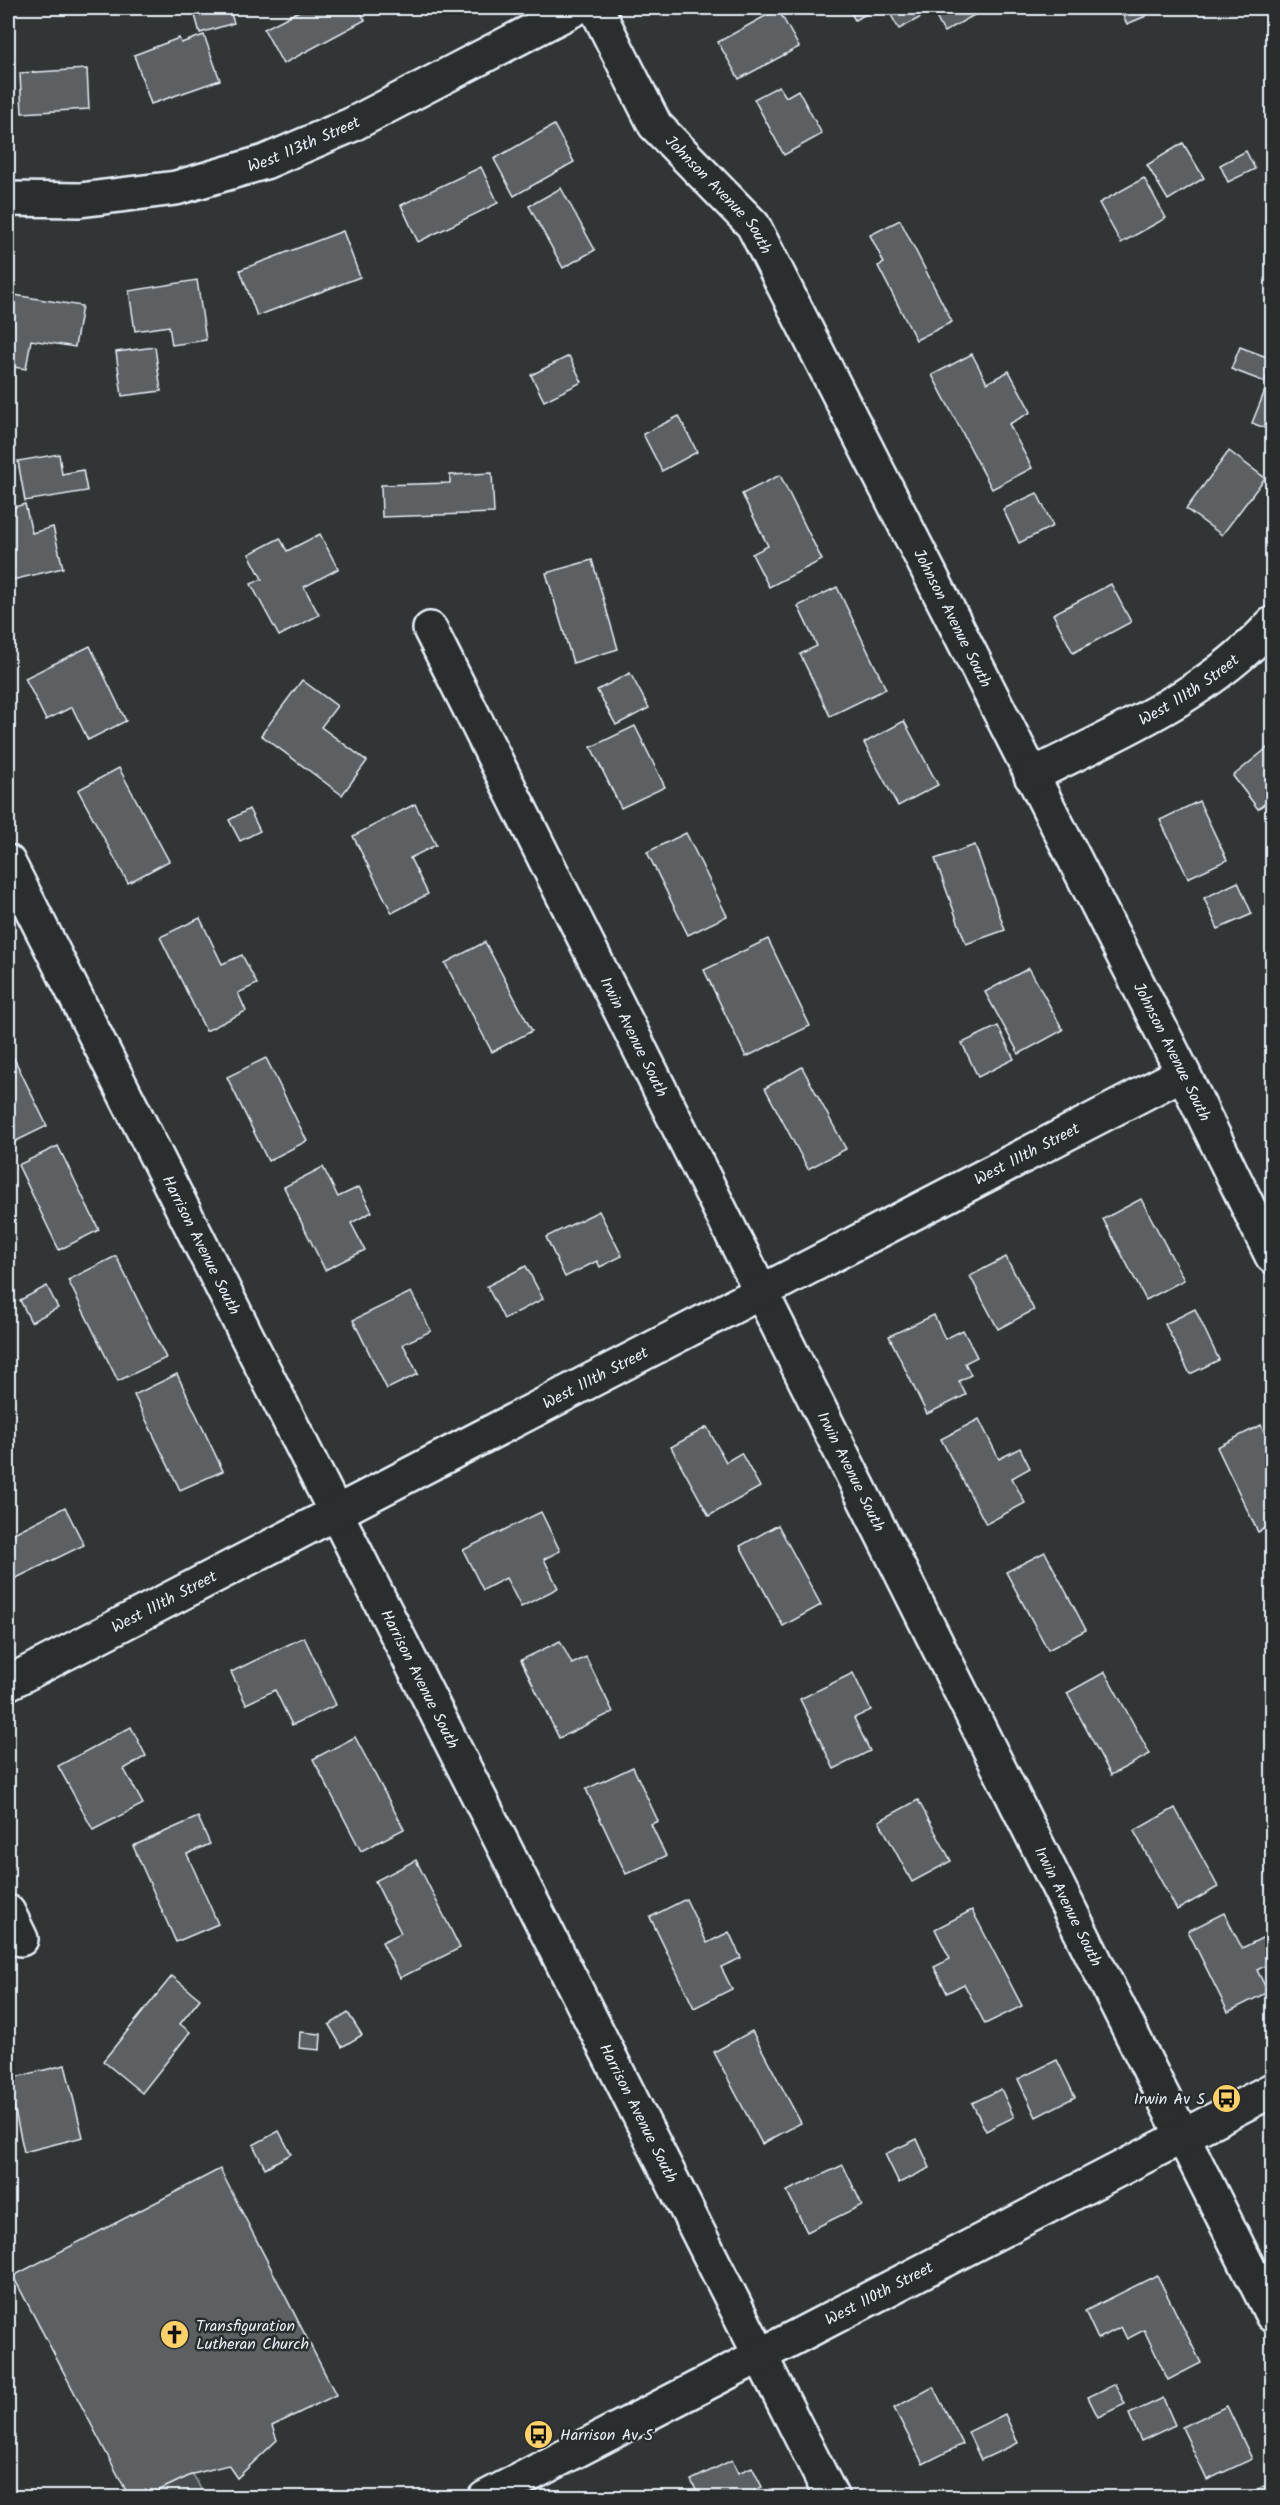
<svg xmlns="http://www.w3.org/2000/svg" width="1280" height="2505" font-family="Kalam,sans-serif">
	<rect width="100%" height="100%" fill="#323536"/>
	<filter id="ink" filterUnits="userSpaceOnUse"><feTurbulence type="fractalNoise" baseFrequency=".0167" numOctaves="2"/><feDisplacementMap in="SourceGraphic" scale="12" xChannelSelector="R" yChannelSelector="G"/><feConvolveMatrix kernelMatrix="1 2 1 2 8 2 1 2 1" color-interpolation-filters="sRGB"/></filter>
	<g filter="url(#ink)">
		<polygon fill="#494d4f" stroke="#989fa4" stroke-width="1.5" points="193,2474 205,2497 143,2498"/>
		<g fill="#5c6063" stroke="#e8f1f8" stroke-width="1.5">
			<polygon points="193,8 229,8 234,23 200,33"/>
			<polygon points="305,8 358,8 365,20 283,64 264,29"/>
			<polygon points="848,8 878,8 855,20"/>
			<polygon points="887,8 921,8 925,15 899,29"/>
			<polygon points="931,8 975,8 978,13 944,32"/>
			<polygon points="1119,8 1142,8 1146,16 1127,24"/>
			<polygon points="778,9 799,47 739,79 718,42"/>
			<polygon points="204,35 220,80 151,104 134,55 179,38 181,43"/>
			<polygon points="87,69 89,109 22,113 20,73"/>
			<polygon points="779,86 786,97 798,90 822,134 784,155 754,99"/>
			<polygon points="554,125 574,162 514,196 494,159"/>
			<polygon points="1183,143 1204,178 1168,200 1147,165"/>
			<polygon points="1246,151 1255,169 1228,182 1220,165"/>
			<polygon points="481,167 498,203 418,242 401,205"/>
			<polygon points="1144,178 1166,218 1121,243 1099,203"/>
			<polygon points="561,188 595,250 563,268 529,206"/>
			<polygon points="900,220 952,322 916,340 878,266 884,263 870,235"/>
			<polygon points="343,231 360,277 257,316 240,270"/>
			<polygon points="197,280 206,340 172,345 169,326 135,331 129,291"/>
			<polygon points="8,294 82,306 75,347 31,340 26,369 8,366"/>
			<polygon points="155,347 161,391 122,396 116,352"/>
			<polygon points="1240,347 1272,359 1265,382 1231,369"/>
			<polygon points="972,354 987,383 1009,371 1031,412 1009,424 1032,468 992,489 932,375"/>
			<polygon points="569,356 582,382 544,401 531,375"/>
			<polygon points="1272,373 1272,431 1252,423"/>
			<polygon points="679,416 697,452 662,471 643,434"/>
			<polygon points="1229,451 1265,478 1222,535 1186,509"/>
			<polygon points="59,454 62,474 83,470 87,491 25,501 18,461"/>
			<polygon points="492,473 494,513 382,517 381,485 450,483 450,475"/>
			<polygon points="780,475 822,560 769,587 752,554 768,546 742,494"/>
			<polygon points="1037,493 1053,526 1019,543 1003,509"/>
			<polygon points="25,504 32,533 53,527 63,568 8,581 8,509"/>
			<polygon points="320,534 338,569 304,587 319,615 279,636 251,584 262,579 249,554 280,538 287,551"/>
			<polygon points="592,560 618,649 573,663 546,573"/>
			<polygon points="1111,584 1131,622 1073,653 1053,614"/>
			<polygon points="837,587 886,689 830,716 800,654 817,646 798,606"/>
			<polygon points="90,646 126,721 88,740 72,707 46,720 25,678"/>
			<polygon points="630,673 649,708 616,725 597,690"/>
			<polygon points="302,680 337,706 321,727 367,761 342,795 261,735"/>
			<polygon points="904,721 938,785 898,806 864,743"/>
			<polygon points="635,726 665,787 621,808 591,747"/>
			<polygon points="1272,744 1272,798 1258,809 1233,776"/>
			<polygon points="119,768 169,861 128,883 78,790"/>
			<polygon points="1199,801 1227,860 1188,878 1160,820"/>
			<polygon points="415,804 436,845 410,858 428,894 392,913 353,836"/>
			<polygon points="249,809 260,831 240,841 229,820"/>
			<polygon points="686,833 727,916 688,935 647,852"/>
			<polygon points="975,845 1005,930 966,944 935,859"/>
			<polygon points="1238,882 1252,914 1218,929 1204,898"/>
			<polygon points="200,918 222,964 242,955 257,984 238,993 246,1011 206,1031 160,937"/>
			<polygon points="768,939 810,1026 746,1057 704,970"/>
			<polygon points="485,942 532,1031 492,1052 445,963"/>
			<polygon points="1029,968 1063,1030 1019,1054 985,992"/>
			<polygon points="998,1026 1014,1059 978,1077 962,1043"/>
			<polygon points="8,1046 47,1126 8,1145"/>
			<polygon points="266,1058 307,1141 268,1161 227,1077"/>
			<polygon points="802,1067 846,1149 808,1169 765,1088"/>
			<polygon points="58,1146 99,1230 59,1250 18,1165"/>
			<polygon points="323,1167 338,1197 359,1187 372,1212 351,1223 365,1250 325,1270 284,1187"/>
			<polygon points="1141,1199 1184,1280 1146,1300 1103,1219"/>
			<polygon points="599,1211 622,1256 600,1267 597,1261 565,1277 546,1237"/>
			<polygon points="116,1256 166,1358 118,1381 68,1280"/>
			<polygon points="1006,1257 1034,1310 998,1329 970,1276"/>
			<polygon points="526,1266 543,1299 504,1319 487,1286"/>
			<polygon points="47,1286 58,1308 31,1322 20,1300"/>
			<polygon points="411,1292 431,1331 403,1344 418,1374 387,1389 353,1320"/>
			<polygon points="1195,1309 1219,1360 1190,1374 1165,1324"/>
			<polygon points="934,1315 945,1339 963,1330 977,1357 965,1363 971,1375 959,1381 966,1395 927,1414 889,1336"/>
			<polygon points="177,1374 223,1471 180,1490 134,1395"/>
			<polygon points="979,1419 999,1459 1020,1448 1030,1468 1012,1478 1025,1503 986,1524 941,1439"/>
			<polygon points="1261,1425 1272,1449 1272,1525 1258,1532 1217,1447"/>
			<polygon points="707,1427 726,1462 741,1453 760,1487 709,1516 671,1447"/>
			<polygon points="65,1507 84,1545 8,1582 8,1536"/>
			<polygon points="541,1512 560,1551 544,1559 558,1588 521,1607 506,1578 483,1590 463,1550"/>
			<polygon points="778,1525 821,1605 783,1626 740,1546"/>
			<polygon points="1045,1552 1086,1630 1048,1650 1006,1572"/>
			<polygon points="304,1637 336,1705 292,1725 275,1690 246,1704 231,1672"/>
			<polygon points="560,1641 572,1664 586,1657 613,1712 559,1738 521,1660"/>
			<polygon points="1105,1672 1150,1754 1111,1775 1067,1693"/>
			<polygon points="853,1673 871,1710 854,1718 870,1751 834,1769 800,1699"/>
			<polygon points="131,1727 146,1756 124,1769 143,1804 93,1830 58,1766"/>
			<polygon points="355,1737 404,1829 361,1851 313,1759"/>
			<polygon points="633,1767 658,1821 651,1824 666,1856 626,1874 586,1789"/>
			<polygon points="918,1800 951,1861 912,1882 879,1821"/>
			<polygon points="1175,1808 1218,1887 1177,1910 1134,1831"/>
			<polygon points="198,1817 210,1844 187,1854 218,1924 176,1942 133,1846"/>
			<polygon points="416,1860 460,1948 400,1978 382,1942 401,1933 375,1881"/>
			<polygon points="686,1899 707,1943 729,1932 741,1958 721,1967 732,1989 694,2008 650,1917"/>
			<polygon points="972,1910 1022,2006 985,2024 964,1984 947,1993 934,1967 950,1959 935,1929"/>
			<polygon points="1224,1913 1242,1948 1270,1934 1272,1939 1272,1962 1257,1970 1268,1992 1228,2012 1188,1931"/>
			<polygon points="172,1976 200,1999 180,2024 190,2032 142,2093 103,2061"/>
			<polygon points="348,2013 362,2035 342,2047 329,2025"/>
			<polygon points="752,2031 801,2123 762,2144 714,2052"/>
			<polygon points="300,2032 321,2034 320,2050 299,2048"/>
			<polygon points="1057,2060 1075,2097 1036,2117 1018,2079"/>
			<polygon points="65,2065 83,2137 24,2152 8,2079"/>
			<polygon points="1001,2089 1014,2117 986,2131 972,2103"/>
			<polygon points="279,2131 291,2154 265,2168 253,2145"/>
			<polygon points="917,2139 930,2168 899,2183 885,2154"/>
			<polygon points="843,2165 862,2205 807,2232 787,2191"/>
			<polygon points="220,2169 336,2395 272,2426 277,2440 237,2478 228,2465 193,2474 143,2498 130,2498 13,2276"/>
			<polygon points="1157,2275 1201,2363 1168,2380 1144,2330 1127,2339 1121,2327 1098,2339 1085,2311"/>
			<polygon points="1115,2384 1125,2404 1098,2417 1088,2397"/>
			<polygon points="933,2387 963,2444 923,2464 894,2408"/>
			<polygon points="1163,2398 1175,2425 1141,2441 1129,2414"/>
			<polygon points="1227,2406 1252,2459 1207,2480 1182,2427"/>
			<polygon points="1005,2414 1018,2443 981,2460 968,2432"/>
			<polygon points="732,2460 738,2473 752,2467 762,2487 741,2498 700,2498 691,2480"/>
			<polygon points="1264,2486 1270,2498 1241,2498"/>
		</g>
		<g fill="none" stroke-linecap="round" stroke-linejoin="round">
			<defs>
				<g id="minor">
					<path id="s1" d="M 596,8 L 655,125 L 753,225 L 1183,1073 L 1272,1256"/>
					<path id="s2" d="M 8,199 L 80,200 L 176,188 L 265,162 L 351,125 L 576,8"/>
					<path id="s3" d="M 430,629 L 1272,2315"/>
					<path id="s4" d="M 1031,776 C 1116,733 1207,696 1272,624"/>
					<path id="s5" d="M 8,862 L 832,2498"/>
					<path id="s6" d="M 8,1683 L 1183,1073"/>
					<polyline points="8,1912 21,1939"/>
				</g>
				<g id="tertiary">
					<path id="s7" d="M 485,2498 L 1272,2090"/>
				</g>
			</defs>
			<use href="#minor" stroke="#e8f1f8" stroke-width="38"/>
			<use href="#tertiary" stroke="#e8f1f8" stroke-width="38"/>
			<use href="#minor" stroke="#2a2d2e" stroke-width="33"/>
			<use href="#tertiary" stroke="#2a2d2e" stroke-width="33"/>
		</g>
	</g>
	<defs>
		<symbol id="bus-disc" viewBox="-11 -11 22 22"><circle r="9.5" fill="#ffd166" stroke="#2a2d2e"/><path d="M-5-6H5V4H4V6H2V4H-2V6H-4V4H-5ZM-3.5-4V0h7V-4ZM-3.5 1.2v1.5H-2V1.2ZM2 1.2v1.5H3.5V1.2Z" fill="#111"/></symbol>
		<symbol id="church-disc" viewBox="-11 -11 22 22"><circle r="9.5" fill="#ffd166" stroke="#2a2d2e"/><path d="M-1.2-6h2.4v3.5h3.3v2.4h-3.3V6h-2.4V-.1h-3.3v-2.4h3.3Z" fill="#111"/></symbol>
	</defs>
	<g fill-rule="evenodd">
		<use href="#bus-disc" x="1210" y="2082" width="33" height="33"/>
		<use href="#church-disc" x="158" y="2318" width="33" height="33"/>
		<use href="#bus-disc" x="522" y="2418" width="33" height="33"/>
	</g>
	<g text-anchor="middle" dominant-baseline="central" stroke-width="5" stroke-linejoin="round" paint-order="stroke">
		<g font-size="16" fill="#e8f1f8" stroke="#2a2d2e">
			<text stroke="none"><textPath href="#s2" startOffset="304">West 113th Street</textPath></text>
			<text stroke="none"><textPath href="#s1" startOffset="226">Johnson Avenue South</textPath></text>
			<text stroke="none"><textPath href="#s1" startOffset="712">Johnson Avenue South</textPath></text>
			<text stroke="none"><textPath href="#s4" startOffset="180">West 111th Street</textPath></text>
			<text stroke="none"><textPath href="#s3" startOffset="456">Irwin Avenue South</textPath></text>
			<text stroke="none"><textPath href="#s1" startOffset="1198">Johnson Avenue South</textPath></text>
			<text stroke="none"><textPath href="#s6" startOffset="1148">West 111th Street</textPath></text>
			<text stroke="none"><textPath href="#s5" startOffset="429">Harrison Avenue South</textPath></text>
			<text stroke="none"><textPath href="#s6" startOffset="662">West 111th Street</textPath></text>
			<text stroke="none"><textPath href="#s3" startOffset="942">Irwin Avenue South</textPath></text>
			<text stroke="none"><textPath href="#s6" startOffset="176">West 111th Street</textPath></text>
			<text stroke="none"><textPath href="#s5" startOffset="915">Harrison Avenue South</textPath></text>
			<text stroke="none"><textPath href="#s3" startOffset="1428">Irwin Avenue South</textPath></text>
			<text stroke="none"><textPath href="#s5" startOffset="1401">Harrison Avenue South</textPath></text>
			<text stroke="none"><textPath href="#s7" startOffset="444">West 110th Street</textPath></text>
		</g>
		<g font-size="16" fill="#e8f1f8" stroke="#2a2d2e" text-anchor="start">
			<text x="1205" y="2099" text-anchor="end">Irwin Av S</text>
			<text x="196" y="2326">Transfiguration<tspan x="196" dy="18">Lutheran Church</tspan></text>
			<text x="560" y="2435">Harrison Av S</text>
		</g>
	</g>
	<rect width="1280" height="2505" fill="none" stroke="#2a2d2e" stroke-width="30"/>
	<rect x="15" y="15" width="1250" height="2475" fill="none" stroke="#e8f1f8" stroke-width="2" filter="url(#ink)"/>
</svg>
